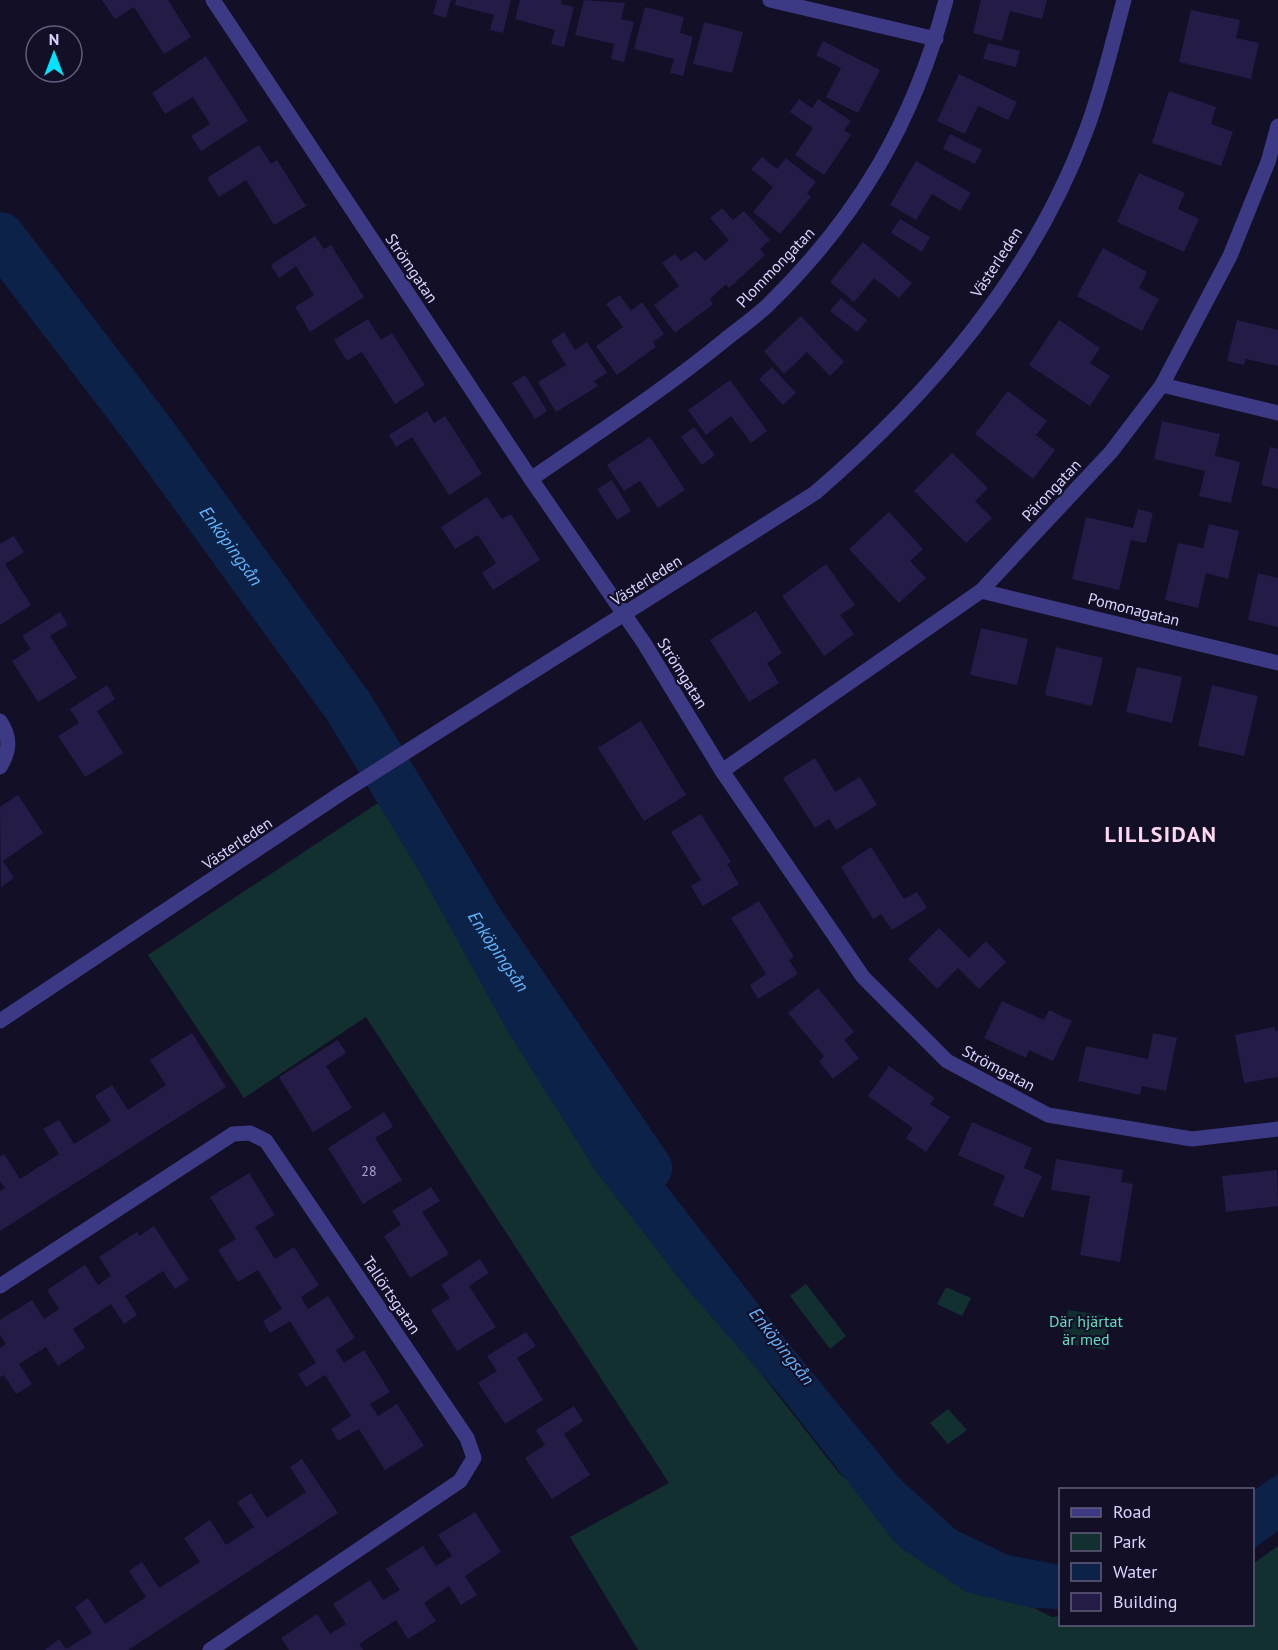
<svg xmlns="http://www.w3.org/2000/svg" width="1278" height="1650" font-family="'PT Sans',sans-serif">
	<rect width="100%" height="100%" fill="#130f26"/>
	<g fill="#12302f">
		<polygon points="381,801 550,1078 665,1251 839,1473 931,1556 1052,1617 1060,1616 1060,1624 1252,1624 1253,1564 1278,1546 1278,1650 638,1650 570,1537 669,1483 366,1017 244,1098 148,955"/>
		<polygon points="806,1284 846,1336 830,1349 790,1296"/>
		<polygon points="946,1287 971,1298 962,1316 937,1304"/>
		<polygon points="1068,1310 1109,1316 1105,1350 1061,1343"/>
		<polygon points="948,1409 967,1430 948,1444 930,1423"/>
	</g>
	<g fill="#0c2248">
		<polygon points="410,796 529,1010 801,1359 899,1478 956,1530 1008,1555 1060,1565 1060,1609 1031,1608 966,1592 897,1545 779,1394 687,1289 595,1170 508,1032 387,813"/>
		<polygon points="1278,1474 1278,1531 1253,1549 1253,1491"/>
	</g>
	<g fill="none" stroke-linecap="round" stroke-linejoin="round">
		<path stroke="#0c2248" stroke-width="50" id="s1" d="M 0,237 L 148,430 L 348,706 L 479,922 L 647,1168"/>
	</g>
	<g fill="#241b47">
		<polygon points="102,0 168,0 191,37 164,54 134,7 115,19"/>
		<polygon points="437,0 451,0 446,18 433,14"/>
		<polygon points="456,0 511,0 503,33 490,30 494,15 455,5"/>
		<polygon points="520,0 562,0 561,4 574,7 564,47 551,44 555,30 515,19"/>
		<polygon points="584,0 625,3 621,19 634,22 624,62 611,59 614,44 575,35"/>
		<polygon points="981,0 1047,0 1042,19 1010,11 1002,41 973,33"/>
		<polygon points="645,7 684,17 680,33 693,37 683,76 670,73 674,59 634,49"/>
		<polygon points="1191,10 1240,20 1236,38 1259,43 1251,79 1179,62"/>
		<polygon points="704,22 743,32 732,73 693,64"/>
		<polygon points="823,41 880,70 858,113 826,97 841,68 816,55"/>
		<polygon points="988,43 1020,51 1016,67 983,59"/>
		<polygon points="206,56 248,121 201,151 191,136 210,124 193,97 165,114 152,93"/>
		<polygon points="959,74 1017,102 1008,120 978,106 965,134 937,121"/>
		<polygon points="1169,91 1216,107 1211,124 1233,132 1221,166 1152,143"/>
		<polygon points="799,99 812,108 818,99 851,121 844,130 851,135 824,175 795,155 813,128 790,112"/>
		<polygon points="950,134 982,150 975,164 943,149"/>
		<polygon points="259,145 271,164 277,160 306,206 274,225 246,180 219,197 207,178"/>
		<polygon points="762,157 777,169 786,158 816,182 807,193 811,197 780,234 753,212 773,187 751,169"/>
		<polygon points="916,161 971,193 960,211 932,194 916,220 890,205"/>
		<polygon points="1139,173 1185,193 1178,209 1199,219 1184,252 1117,222"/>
		<polygon points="722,208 733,220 744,211 770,240 760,249 765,255 729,288 726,284 710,299 713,304 675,333 654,305 679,286 662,263 675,254 681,261 696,251 705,261 729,240 710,218"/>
		<polygon points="900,219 930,237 922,252 891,233"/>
		<polygon points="315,236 324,249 331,245 364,297 310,332 295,307 314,295 296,266 279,278 271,265"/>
		<polygon points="863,242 912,283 899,298 874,278 854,302 830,282"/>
		<polygon points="1103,248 1147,272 1139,288 1159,299 1142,331 1077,296"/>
		<polygon points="620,295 631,311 642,302 664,334 653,342 656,347 617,375 596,346 623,327 606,304"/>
		<polygon points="841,298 867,320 857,332 830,311"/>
		<polygon points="801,316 844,362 830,376 807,352 784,374 764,351"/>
		<polygon points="368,319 381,340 392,333 425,385 395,404 362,352 347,361 334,340"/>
		<polygon points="1059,320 1100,348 1090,363 1110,376 1090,406 1029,365"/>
		<polygon points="1237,320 1278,330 1278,366 1246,359 1244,365 1227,361"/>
		<polygon points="564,332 575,350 587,342 607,373 594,381 598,386 556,412 538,382 566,365 551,341"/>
		<polygon points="772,367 796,393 783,405 759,379"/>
		<polygon points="525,375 547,411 535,419 512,383"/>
		<polygon points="730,380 767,431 751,443 731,416 706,435 688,410"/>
		<polygon points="1008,391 1047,421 1036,435 1055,450 1033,479 975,434"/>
		<polygon points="427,411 434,423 445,416 482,474 449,495 412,437 396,447 389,435"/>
		<polygon points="1162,421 1220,434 1215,456 1240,462 1231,503 1199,496 1205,471 1154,459"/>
		<polygon points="694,427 715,455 702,465 681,437"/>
		<polygon points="650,437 685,490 658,508 640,481 624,491 607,465"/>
		<polygon points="1270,447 1278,449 1278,489 1261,485"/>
		<polygon points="952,453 988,488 975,501 992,518 966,543 914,491"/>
		<polygon points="612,480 631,511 617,520 597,489"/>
		<polygon points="487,497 502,519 511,514 540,560 493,590 482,573 496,563 478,535 455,549 441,527"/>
		<polygon points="1138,509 1153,513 1146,543 1131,540 1119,590 1072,579 1086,517 1133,528"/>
		<polygon points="889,512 923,549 910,561 926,578 899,603 849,549"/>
		<polygon points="1209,524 1239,531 1228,579 1206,573 1198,608 1165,600 1178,543 1203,548"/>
		<polygon points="14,536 24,552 5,564 31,605 0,625 0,544"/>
		<polygon points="826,564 855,605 840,615 854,634 824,656 782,596"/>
		<polygon points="1258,573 1278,578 1278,627 1248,620"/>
		<polygon points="756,611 782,653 767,663 779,683 749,702 710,640"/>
		<polygon points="60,612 68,625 50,636 77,678 38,702 12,661 31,649 22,636"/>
		<polygon points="981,628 1028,639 1017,685 970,675"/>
		<polygon points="1056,647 1103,658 1092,706 1045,695"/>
		<polygon points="1137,667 1182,677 1172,723 1126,712"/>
		<polygon points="107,685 115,699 97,711 123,753 85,777 58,736 79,723 70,709"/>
		<polygon points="1212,685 1258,696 1244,756 1198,746"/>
		<polygon points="641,721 686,795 644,821 598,748"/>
		<polygon points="815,758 835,792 860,777 877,805 836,830 829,819 815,828 783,778"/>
		<polygon points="18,795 43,833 3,861 14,878 1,887 0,807"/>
		<polygon points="701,814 731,862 727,864 739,884 703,906 691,886 701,880 671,832"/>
		<polygon points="871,847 904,899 917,892 927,908 892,930 881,914 873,919 841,867"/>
		<polygon points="759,901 794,957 789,960 798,974 758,999 750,985 766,974 731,918"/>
		<polygon points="939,928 969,958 986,941 1006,962 979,989 958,968 937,989 908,959"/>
		<polygon points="818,988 854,1032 844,1040 859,1058 833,1079 819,1061 824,1056 788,1013"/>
		<polygon points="1002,1001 1044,1020 1049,1010 1072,1021 1053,1061 1029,1050 1026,1058 984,1038"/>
		<polygon points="1275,1027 1275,1031 1278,1030 1278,1077 1244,1083 1235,1035"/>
		<polygon points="192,1033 226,1087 0,1231 0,1191 5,1188 0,1181 0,1157 4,1154 20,1179 59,1154 43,1129 59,1120 74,1144 111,1121 95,1096 112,1085 128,1110 166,1085 150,1060"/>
		<polygon points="1153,1033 1177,1038 1166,1091 1142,1086 1140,1095 1078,1081 1086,1046 1148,1059"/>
		<polygon points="338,1040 346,1053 326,1066 352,1108 313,1132 279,1077"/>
		<polygon points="889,1066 935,1098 930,1104 950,1117 926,1152 906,1138 913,1128 868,1096"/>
		<polygon points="384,1112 393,1127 375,1138 402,1180 363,1204 328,1148"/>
		<polygon points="972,1122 1032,1148 1024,1168 1042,1176 1023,1218 993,1205 1005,1176 958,1155"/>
		<polygon points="1056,1159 1123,1170 1121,1182 1133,1184 1120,1262 1080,1255 1090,1196 1051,1190"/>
		<polygon points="1277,1170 1278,1206 1226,1212 1222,1176"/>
		<polygon points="249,1173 275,1215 255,1227 275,1259 294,1247 319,1285 301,1297 308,1309 328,1296 355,1338 336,1350 344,1363 364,1350 390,1392 370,1404 378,1416 397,1404 424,1446 385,1470 359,1429 338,1441 331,1429 351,1416 325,1375 306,1387 298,1374 316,1363 290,1321 270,1333 263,1321 282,1309 258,1270 238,1282 218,1250 236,1239 210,1197"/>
		<polygon points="431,1187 440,1201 422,1212 449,1254 410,1278 384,1236 401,1225 392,1211"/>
		<polygon points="154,1226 189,1280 175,1289 163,1271 125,1296 137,1315 124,1324 111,1304 73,1329 85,1348 58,1366 46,1347 19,1364 32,1384 16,1394 4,1375 0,1377 0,1348 6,1344 0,1335 0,1320 32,1300 44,1319 59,1309 47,1290 85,1265 98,1285 111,1276 99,1257 137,1232 140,1236"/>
		<polygon points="480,1259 489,1273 469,1286 496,1327 457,1351 431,1310 450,1298 441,1285"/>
		<polygon points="526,1332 536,1346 517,1358 543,1400 505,1424 478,1383 497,1371 487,1356"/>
		<polygon points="574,1406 583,1421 564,1434 590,1475 552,1499 525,1458 545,1445 536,1430"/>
		<polygon points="302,1459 338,1513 128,1650 45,1650 59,1639 66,1649 92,1633 75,1607 88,1598 105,1624 146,1597 129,1571 142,1562 159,1588 200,1562 184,1538 210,1520 226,1545 254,1527 237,1502 251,1493 267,1518 306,1492 290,1467"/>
		<polygon points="475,1512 501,1552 465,1576 477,1595 461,1605 449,1586 424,1603 436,1621 408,1639 396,1620 359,1644 363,1650 289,1650 281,1638 317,1614 330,1634 346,1624 333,1604 370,1580 383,1600 400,1590 386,1569 423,1546 436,1566 452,1556 438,1535"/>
	</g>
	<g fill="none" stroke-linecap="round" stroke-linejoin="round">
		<g stroke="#3d3a85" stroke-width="15">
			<polyline points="213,0 531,479 644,643 722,771 863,977 947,1061 1048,1115 1192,1139 1278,1129"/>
			<polyline points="770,0 936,39"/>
			<polyline points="1162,385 1278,413"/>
			<path d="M 531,479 C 596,434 664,390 726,339 C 740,328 755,317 768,305 C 858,217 914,122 946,0"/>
			<polyline points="981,591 1278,663"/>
			<path d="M 0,721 C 11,738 10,750 0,767"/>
			<polyline points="722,771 981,591 1111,452 1162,385 1230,256 1268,162 1278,126"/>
			<path d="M 0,1021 L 343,792 L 815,493 C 930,394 1032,276 1086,131 C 1102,89 1112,44 1124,0"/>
			<polyline points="0,1286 233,1134 250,1133 266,1141 467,1438 474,1458 460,1481 210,1650"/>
		</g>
	</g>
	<g text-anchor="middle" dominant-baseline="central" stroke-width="4.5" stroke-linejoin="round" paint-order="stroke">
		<g font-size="14" fill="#aca6d1">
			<text x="369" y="1171">28</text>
		</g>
		<g font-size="16" fill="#d9d4ff" stroke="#130f26">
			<text transform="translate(996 262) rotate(-57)">Västerleden</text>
			<text transform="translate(775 267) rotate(-46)">Plommongatan</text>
			<text transform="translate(412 268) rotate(56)">Strömgatan</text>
			<text transform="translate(1051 490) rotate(-47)">Pärongatan</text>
			<text transform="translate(646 580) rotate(-32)">Västerleden</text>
			<text transform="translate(1134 609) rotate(14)">Pomonagatan</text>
			<text transform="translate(683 673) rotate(58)">Strömgatan</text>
			<text transform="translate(237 843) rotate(-34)">Västerleden</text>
			<text transform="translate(999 1068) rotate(28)">Strömgatan</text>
			<text transform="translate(392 1295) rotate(56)">Tallörtsgatan</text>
		</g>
		<g font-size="16" fill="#5fe0c0" stroke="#130f26">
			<text x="1086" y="1321">Där hjärtat<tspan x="1086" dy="18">är med</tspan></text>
		</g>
		<g font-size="18" font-style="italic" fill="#62b6ff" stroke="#130f26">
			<text stroke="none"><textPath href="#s1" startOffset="386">Enköpingsån</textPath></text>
			<text stroke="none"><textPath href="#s1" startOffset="872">Enköpingsån</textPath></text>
			<text transform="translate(782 1346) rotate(52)">Enköpingsån</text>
		</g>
		<g font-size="22" font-weight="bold" letter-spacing="1.5" fill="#ffd6f0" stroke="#130f26">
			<text x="1161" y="834">LILLSIDAN</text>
		</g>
	</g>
	<rect x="1059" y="1488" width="195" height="138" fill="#130f26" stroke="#625e7d" stroke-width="1.5"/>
	<rect x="1071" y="1508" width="30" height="9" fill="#3d3a85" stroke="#625e7d" stroke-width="1.5"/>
	<text x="1113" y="1518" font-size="18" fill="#d9d4ff">Road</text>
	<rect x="1071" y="1533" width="30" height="18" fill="#12302f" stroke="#625e7d" stroke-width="1.5"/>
	<text x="1113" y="1548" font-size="18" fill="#d9d4ff">Park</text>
	<rect x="1071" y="1563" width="30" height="18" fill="#0c2248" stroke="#625e7d" stroke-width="1.5"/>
	<text x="1113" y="1578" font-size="18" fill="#d9d4ff">Water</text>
	<rect x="1071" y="1593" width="30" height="18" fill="#241b47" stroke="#625e7d" stroke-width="1.5"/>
	<text x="1113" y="1608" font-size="18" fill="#d9d4ff">Building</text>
	<g transform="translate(54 54)"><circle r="28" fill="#130f26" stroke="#625e7d" stroke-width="1.5"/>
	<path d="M0-4.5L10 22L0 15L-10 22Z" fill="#00e5ff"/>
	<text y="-9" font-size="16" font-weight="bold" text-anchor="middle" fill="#d9d4ff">N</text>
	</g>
</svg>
